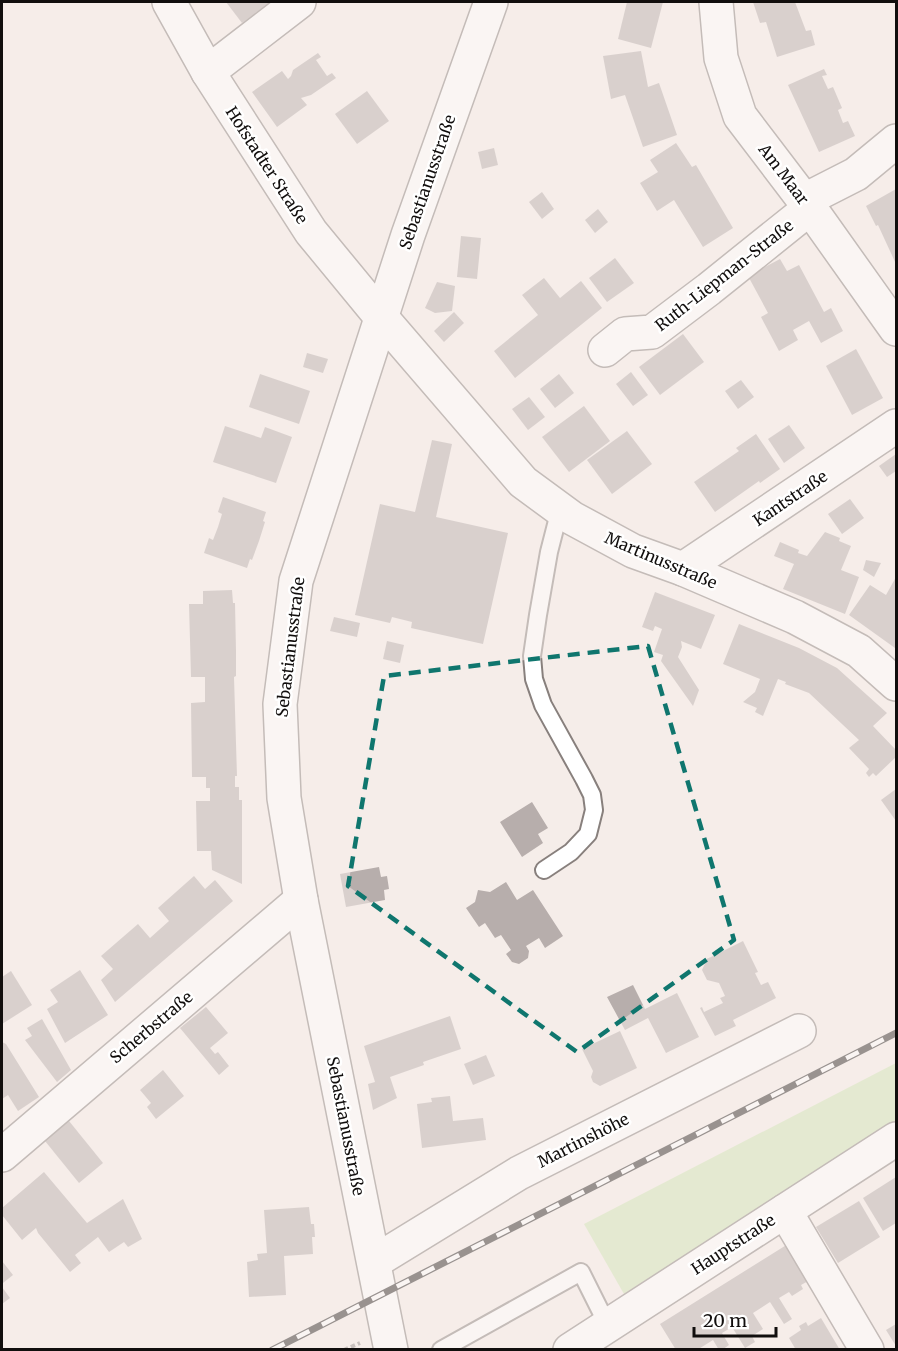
<svg xmlns="http://www.w3.org/2000/svg" width="898" height="1351" font-family="Merriweather,serif">
	<rect width="100%" height="100%" fill="#f5ede9"/>
	<polygon fill="#cfe5b3" points="896,1063 896,1121 624,1294 584,1224"/>
	<g fill="#b7aeac">
		<polygon points="226,2 271,2 242,23"/>
		<polygon points="627,2 663,2 651,48 618,39"/>
		<polygon points="753,2 795,2 806,31 811,30 815,45 777,57 766,22 760,23"/>
		<polygon points="641,51 648,87 659,83 677,135 643,147 625,95 611,99 603,56"/>
		<polygon points="318,53 321,57 316,60 327,76 332,73 336,78 311,95 301,98 307,105 277,127 252,92 282,71 288,79 291,76 293,70"/>
		<polygon points="824,69 827,75 822,76 828,89 833,87 842,108 838,110 843,123 848,121 855,136 819,152 788,85"/>
		<polygon points="367,91 389,121 357,144 335,114"/>
		<polygon points="676,143 692,167 696,165 733,228 703,247 674,200 657,211 640,183 658,172 650,160"/>
		<polygon points="494,148 498,165 482,169 478,152"/>
		<polygon points="896,189 896,264 878,225 876,226 866,206"/>
		<polygon points="542,192 554,209 542,219 529,202"/>
		<polygon points="598,209 608,222 595,233 585,220"/>
		<polygon points="461,236 481,238 477,279 457,277"/>
		<polygon points="615,258 634,283 607,302 589,278"/>
		<polygon points="780,259 787,271 799,265 824,312 831,308 843,331 821,343 809,321 793,330 798,340 779,351 761,317 768,313 748,276"/>
		<polygon points="544,278 560,298 581,281 602,308 515,378 494,351 538,315 522,295"/>
		<polygon points="437,282 455,286 452,311 435,313 425,308"/>
		<polygon points="454,312 464,323 444,342 434,331"/>
		<polygon points="683,334 704,362 660,395 639,367"/>
		<polygon points="856,349 883,398 852,415 826,366"/>
		<polygon points="307,353 328,359 323,373 303,367"/>
		<polygon points="631,372 648,395 633,406 616,384"/>
		<polygon points="260,374 310,391 299,424 249,407"/>
		<polygon points="559,374 574,393 555,408 540,389"/>
		<polygon points="741,380 754,397 738,409 725,391"/>
		<polygon points="529,397 545,417 528,430 512,409"/>
		<polygon points="584,406 610,441 569,472 542,437"/>
		<polygon points="789,425 805,448 784,463 768,439"/>
		<polygon points="225,426 261,438 265,427 292,437 276,483 213,462"/>
		<polygon points="627,431 652,464 612,494 587,460"/>
		<polygon points="756,434 780,469 760,483 759,481 715,512 694,482 739,451 736,448"/>
		<polygon points="432,440 452,444 436,517 508,533 483,644 411,628 412,622 392,617 390,623 355,615 380,504 415,512"/>
		<polygon points="896,454 896,471 887,477 879,466"/>
		<polygon points="223,497 266,512 263,521 265,522 259,541 252,560 250,559 247,568 204,553 209,538 213,540 218,527 222,514 218,512"/>
		<polygon points="850,499 864,518 842,534 828,514"/>
		<polygon points="825,532 840,538 839,541 851,546 841,570 859,577 845,614 783,589 794,564 774,556 780,542 799,550 798,553 807,556"/>
		<polygon points="866,560 881,563 874,577 863,570"/>
		<polygon points="896,577 896,647 895,648 849,615 870,585 886,595"/>
		<polygon points="232,590 233,603 235,603 236,651 236,676 234,677 237,776 235,776 235,787 239,787 239,800 242,800 242,884 212,870 211,851 197,851 196,801 210,801 210,788 206,788 206,777 192,777 191,703 205,702 205,677 191,677 189,604 203,604 203,591"/>
		<polygon points="655,592 715,615 701,649 681,641 682,647 678,657 699,690 693,706 661,661 663,655 654,652 662,629 655,626 653,631 642,627"/>
		<polygon points="334,617 360,623 357,637 330,631"/>
		<polygon points="739,624 799,648 837,668 887,713 873,726 896,750 896,757 876,776 873,773 869,777 866,773 869,769 849,748 859,740 809,693 785,684 786,682 778,679 763,716 755,712 757,708 743,702 755,692 760,679 723,664"/>
		<polygon points="387,641 404,645 400,663 383,659"/>
		<polygon points="896,789 896,821 881,800"/>
		<polygon points="532,802 548,828 538,834 543,843 522,857 500,822"/>
		<polygon points="379,867 381,877 387,876 389,889 384,890 385,900 346,907 340,874"/>
		<polygon points="194,876 205,889 215,880 233,901 115,1002 101,980 113,969 101,956 138,924 150,938 169,921 158,908"/>
		<polygon points="506,882 517,900 533,890 563,936 545,948 539,938 526,946 529,951 528,958 519,964 512,962 506,954 511,950 501,935 495,938 485,923 479,927 466,908 475,902 478,890 490,892"/>
		<polygon points="743,941 758,972 755,973 761,985 768,982 776,998 733,1020 736,1026 715,1036 700,1008 702,1007 704,1012 723,1003 720,998 725,996 719,983 707,980 702,970 707,959"/>
		<polygon points="80,970 108,1015 65,1043 47,1009 58,1002 50,990"/>
		<polygon points="11,971 32,1005 2,1024 2,977"/>
		<polygon points="633,985 645,1009 677,993 699,1037 666,1053 648,1018 625,1030 607,997"/>
		<polygon points="206,1007 228,1033 210,1048 215,1054 218,1052 229,1066 219,1075 180,1028"/>
		<polygon points="450,1016 461,1049 423,1062 424,1065 390,1077 397,1098 373,1110 368,1084 375,1082 364,1046"/>
		<polygon points="42,1019 71,1070 57,1082 25,1040 32,1036 27,1028"/>
		<polygon points="620,1031 637,1068 600,1086 593,1082 591,1077 593,1071 582,1049"/>
		<polygon points="2,1042 6,1044 39,1097 18,1111 8,1095 2,1099"/>
		<polygon points="486,1055 495,1076 473,1085 464,1064"/>
		<polygon points="163,1070 184,1096 156,1119 147,1107 151,1103 140,1090"/>
		<polygon points="450,1096 453,1121 483,1118 486,1140 422,1148 417,1104 432,1102 431,1098"/>
		<polygon points="69,1121 103,1163 79,1183 45,1141"/>
		<polygon points="44,1172 87,1223 123,1199 142,1239 128,1247 124,1242 109,1252 98,1237 75,1255 81,1263 70,1272 38,1233 36,1228 22,1240 2,1215 2,1208"/>
		<polygon points="896,1177 896,1223 883,1231 863,1198"/>
		<polygon points="859,1201 880,1237 838,1263 816,1227"/>
		<polygon points="309,1207 311,1224 314,1224 315,1237 312,1237 313,1254 284,1256 286,1295 249,1297 247,1262 258,1260 257,1254 267,1253 264,1210"/>
		<polygon points="788,1244 810,1280 801,1285 803,1289 792,1296 789,1292 779,1298 792,1319 784,1324 770,1302 753,1313 763,1329 752,1336 755,1342 745,1348 732,1327 722,1333 729,1345 722,1350 719,1350 713,1340 697,1350 676,1350 660,1324"/>
		<polygon points="2,1261 13,1275 3,1283 2,1282"/>
		<polygon points="2,1287 10,1298 2,1304"/>
		<polygon points="821,1318 840,1350 796,1350 789,1338 801,1330 799,1326 806,1322 808,1326"/>
		<polygon points="896,1324 896,1346 886,1330"/>
	</g>
	<g fill="none" stroke-linecap="round" stroke-linejoin="round">
		<defs>
			<g id="lane">
				<polyline points="544,870 571,852 588,834 594,810 592,795 584,779 543,705 534,679 532,656 538,615 549,552 560,509"/>
				<polyline points="441,1350 581,1272 608,1326"/>
			</g>
			<g id="street">
				<polyline points="716,2 721,58 740,116 810,208 896,329"/>
				<polyline points="208,72 299,2"/>
				<polyline points="805,200 856,174 896,141"/>
				<polyline points="381,317 523,482 572,518 633,551 683,569 795,617 859,651 896,684"/>
				<polyline points="605,350 625,334 652,332 709,289 810,208"/>
				<polyline points="683,569 896,426"/>
				<polyline points="2,1155 301,900"/>
				<polyline points="785,1211 867,1350"/>
				<polyline points="374,1262 519,1173 799,1031"/>
				<polyline points="570,1350 896,1139"/>
			</g>
			<g id="secondary">
				<polyline points="169,2 208,72 311,232 381,317"/>
				<polyline points="391,1350 301,900 284,798 280,704 296,581 408,235 491,2"/>
			</g>
		</defs>
		<use href="#lane" stroke="#88807d" stroke-width="20"/>
		<use href="#street" stroke="#88807d" stroke-width="36"/>
		<use href="#secondary" stroke="#88807d" stroke-width="36"/>
		<polyline stroke="#938d8a" stroke-width="4" stroke-dasharray="4.5 3" stroke-linecap="butt" points="344,1350 360,1343"/>
		<use href="#lane" stroke="#fff" stroke-width="16"/>
		<use href="#street" stroke="#fff" stroke-width="33"/>
		<use href="#secondary" stroke="#fff" stroke-width="33"/>
		<defs>
			<polyline id="rail" points="272,1350 896,1033"/>
		</defs>
		<use href="#rail" stroke="#282423" stroke-width="7"/>
		<use href="#rail" stroke="#fff" stroke-width="4.5" stroke-dasharray="14" stroke-linecap="butt"/>
	</g>
	<path d="M0 0H898V1351H0ZM 648,646 L 734,940 L 577,1052 L 348,886 L 384,676 Z" fill="#f5ede9" fill-opacity=".55" fill-rule="evenodd"/>
	<path fill="none" stroke="#0f766e" stroke-width="4.5" stroke-dasharray="12 8" stroke-linejoin="round" d="M 648,646 L 734,940 L 577,1052 L 348,886 L 384,676 Z"/>
	<g text-anchor="middle" dominant-baseline="central" stroke-width="5" stroke-linejoin="round" paint-order="stroke">
		<g font-size="16" fill="#110e0d" stroke="#fff">
			<text transform="translate(267 165) rotate(57)">Hofstadter Straße</text>
			<text transform="translate(784 174) rotate(53)">Am Maar</text>
			<text transform="translate(427 182) rotate(-71)">Sebastianusstraße</text>
			<text transform="translate(724 275) rotate(-38)">Ruth-Liepman-Straße</text>
			<text transform="translate(790 498) rotate(-34)">Kantstraße</text>
			<text transform="translate(661 560) rotate(23)">Martinusstraße</text>
			<text transform="translate(290 647) rotate(-83)">Sebastianusstraße</text>
			<text transform="translate(151 1027) rotate(-40)">Scherbstraße</text>
			<text transform="translate(346 1126) rotate(79)">Sebastianusstraße</text>
			<text transform="translate(583 1140) rotate(-27)">Martinshöhe</text>
			<text transform="translate(733 1244) rotate(-33)">Hauptstraße</text>
		</g>
	</g>
	<rect width="898" height="1351" fill="none" stroke="#110e0d" stroke-width="6"/>
	<path d="M694 1327v9h82v-9" fill="none" stroke="#110e0d" stroke-width="3"/>
	<text x="703" y="1327" font-size="18" fill="#110e0d" stroke="#ffffff" stroke-width="4.5" paint-order="stroke">20 m</text>
</svg>
